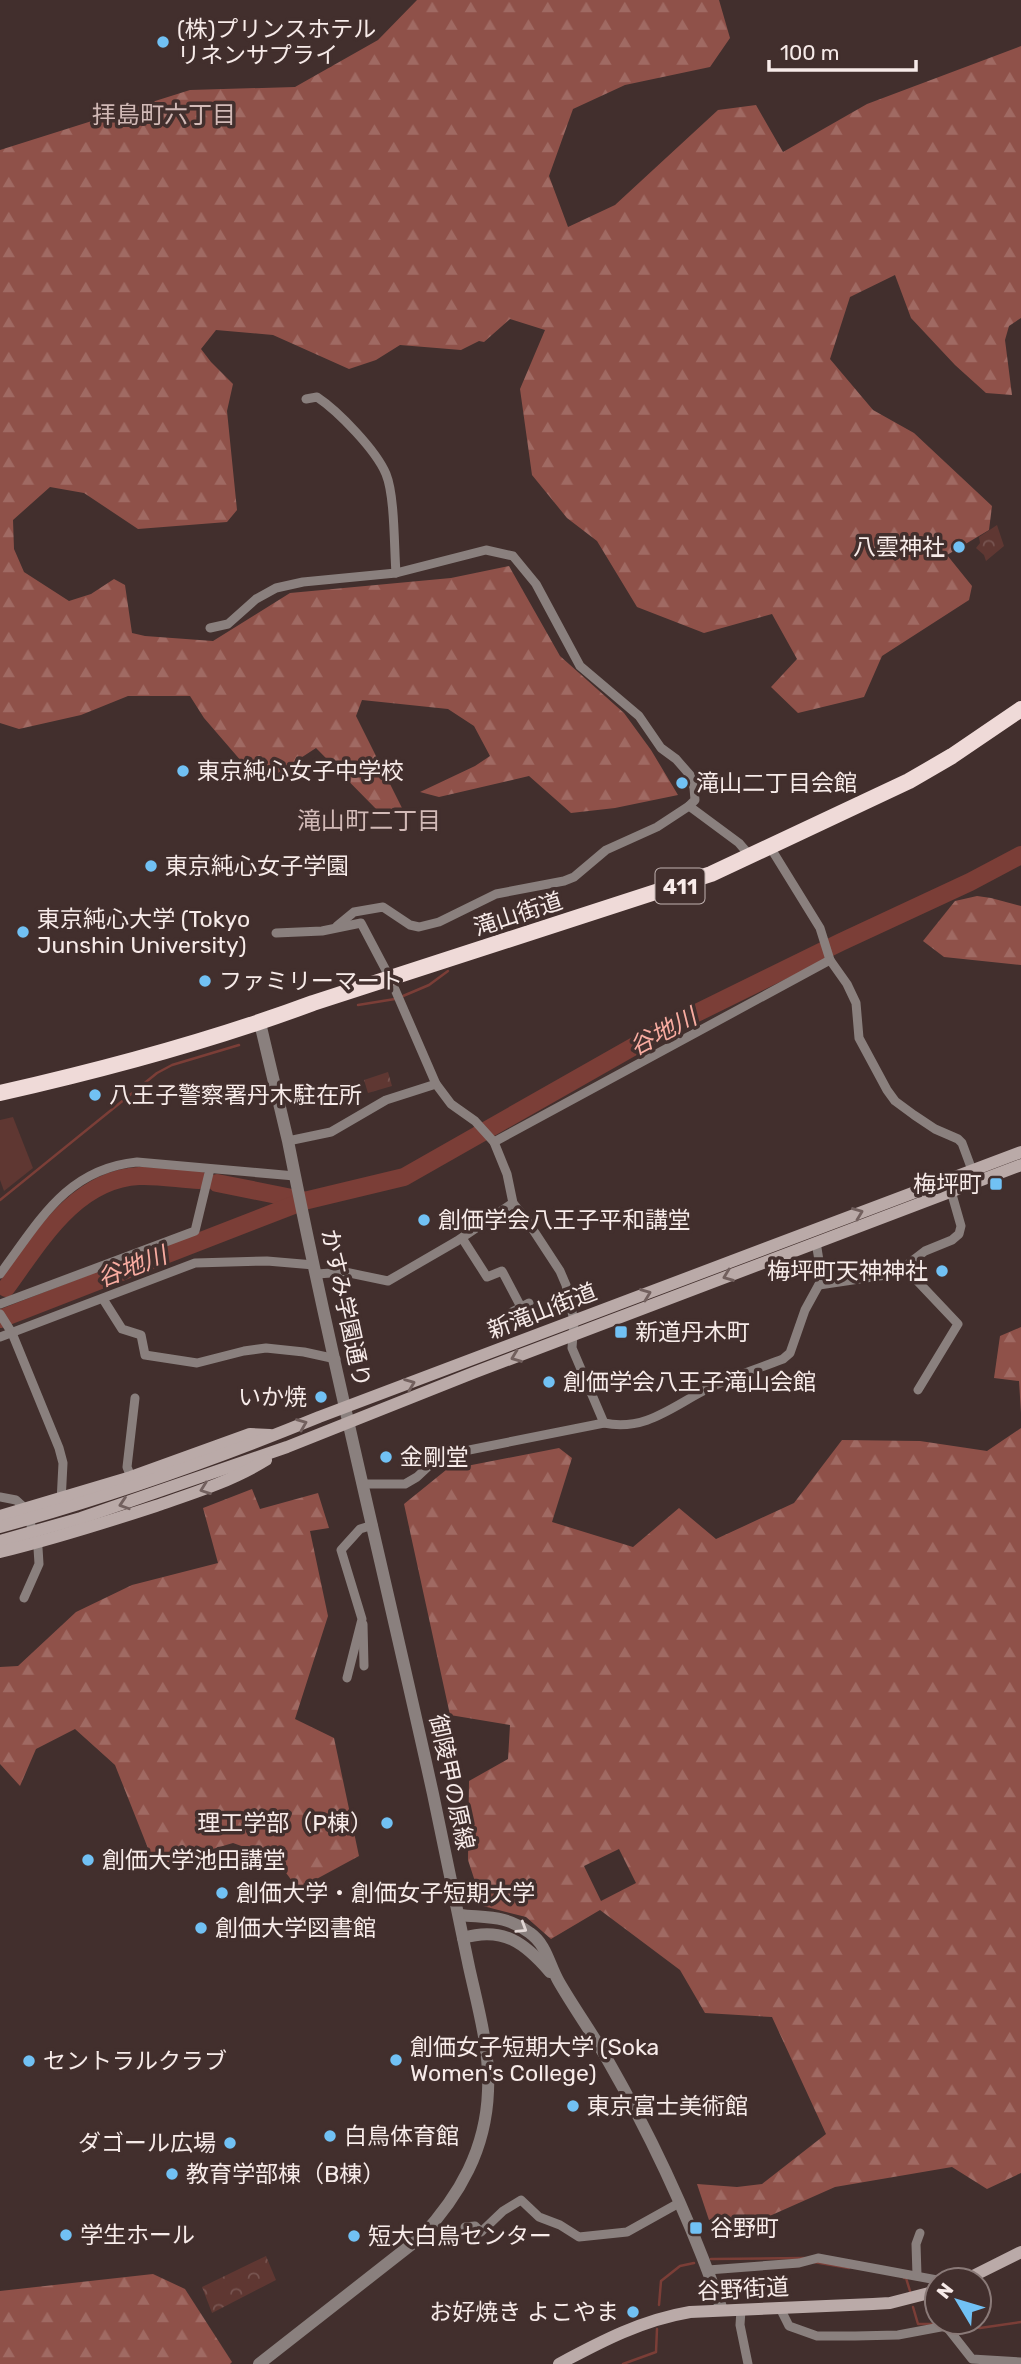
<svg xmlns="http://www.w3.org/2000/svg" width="1021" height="2364" font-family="Rubik,'Noto Sans JP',sans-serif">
	<defs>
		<pattern id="forest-firs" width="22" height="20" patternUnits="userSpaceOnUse" patternTransform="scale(1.75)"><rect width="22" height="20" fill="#8f5149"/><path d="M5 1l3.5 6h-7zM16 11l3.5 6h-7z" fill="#a06a63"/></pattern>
		<pattern id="park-crowns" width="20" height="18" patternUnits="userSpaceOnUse" patternTransform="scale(1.75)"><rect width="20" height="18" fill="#5f3732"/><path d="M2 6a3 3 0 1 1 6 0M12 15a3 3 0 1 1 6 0" fill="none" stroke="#775450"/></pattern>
	</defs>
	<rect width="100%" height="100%" fill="#422f2d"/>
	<polygon fill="#5f3732" points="13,1117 33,1168 4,1191 0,1180 0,1120"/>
	<g fill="url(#forest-firs)" fill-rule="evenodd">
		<polygon points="417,0 719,0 730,38 710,67 625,85 573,109 549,176 568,227 615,205 718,110 756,105 783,152 867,104 1021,46 1021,318 1009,326 1005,340 1012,395 986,393 955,365 911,318 895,275 850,297 830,359 873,410 914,433 992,506 989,530 947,555 972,586 969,600 882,656 864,697 798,713 771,687 797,659 772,614 704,633 637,607 597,541 567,518 532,475 520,389 545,330 510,319 484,342 479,341 461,350 400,345 376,360 349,369 273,335 216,330 201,349 211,362 233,384 227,411 237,510 227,522 138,529 84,493 50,487 13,520 14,549 24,572 69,601 91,594 114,579 125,585 132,633 145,636 213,641 290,593 451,578 509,566 560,656 624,713 651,750 678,795 615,808 571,813 529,776 439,797 420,792 475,766 490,756 474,726 448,709 362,700 356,716 402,808 381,814 316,748 261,784 204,718 190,696 128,696 81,715 19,729 0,723 0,150 190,90 295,87 378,40"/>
		<polygon points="977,896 991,898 1021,906 1021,965 944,957 923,941 955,901"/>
		<polygon points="1021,1327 1021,1413 1019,1381 994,1378 1000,1336"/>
		<path d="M 1021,1428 L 1021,2173 L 987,2189 L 952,2167 L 835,2187 L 765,2218 L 709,2220 L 697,2184 L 737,2187 L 762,2184 L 826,2134 L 772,2017 L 705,2013 L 680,1970 L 600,1910 L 551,1939 L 526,1917 L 483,1906 L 468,1860 L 469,1781 L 508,1759 L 510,1725 L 450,1715 L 404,1504 L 446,1470 L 559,1448 L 572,1458 L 552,1522 L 633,1547 L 679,1508 L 716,1539 L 794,1503 L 842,1440 L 920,1441 L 987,1451 ZM 619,1849 L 636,1883 L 601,1901 L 584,1866 Z"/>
		<polygon points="252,1489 260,1509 318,1493 329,1528 310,1531 328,1616 295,1719 334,1738 359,1856 298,1889 275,1858 233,1843 155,1866 115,1765 75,1729 36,1749 20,1786 0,1764 0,1667 18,1666 76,1612 132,1585 218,1563 203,1508"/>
		<polygon points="153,2274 185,2289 232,2362 230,2364 0,2364 0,2291"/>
	</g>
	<g fill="url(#park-crowns)">
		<polygon points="997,525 1004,546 986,561 984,555 976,548 980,543 979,537"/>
		<polygon points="388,1072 392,1086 368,1093 364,1080"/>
		<polygon points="266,2256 276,2280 212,2313 202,2287"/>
	</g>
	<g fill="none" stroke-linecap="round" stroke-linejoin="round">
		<g stroke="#7b3e37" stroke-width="2.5">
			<polyline points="403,996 429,985 448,971"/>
			<polyline points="358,1005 395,999"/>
			<polyline points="0,1200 157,1073 172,1065 239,1045"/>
			<polyline points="711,2259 805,2258"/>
			<polyline points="814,2262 849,2268"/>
			<polyline points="904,2278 906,2278 910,2291"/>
			<polyline points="659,2305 661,2281 680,2266 694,2263"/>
			<polyline points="913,2307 918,2324 934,2324"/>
			<polyline points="952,2324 980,2328 1021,2322"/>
			<polyline points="623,2364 656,2352 657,2329"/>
		</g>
		<g stroke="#7b3e37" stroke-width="18">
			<polyline points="217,1183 302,1200"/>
			<path d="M 6,1288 C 39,1243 75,1179 139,1176 C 158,1175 179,1179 199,1180"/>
			<polyline points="0,1319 304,1201 404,1177 668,1027 841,942 970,882 1021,855"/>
		</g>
		<g stroke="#8a807e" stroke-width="9">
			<path d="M 306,399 L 317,397 C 338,411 376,450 386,474 C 395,496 394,548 396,573"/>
			<polyline points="210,628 228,624 256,599 276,588 303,582 396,573 486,550 513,556 536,584 580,666 639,716 661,748 676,759 690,775 694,788 695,800 689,806 739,843 751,857"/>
			<polyline points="770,847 820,928 830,960 847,984 856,1003 859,1038 887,1090 895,1101 914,1115 935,1129 958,1139 962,1143 972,1170"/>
			<polyline points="337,926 354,912 383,907 410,925 419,927 439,922 496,894 564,881 574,877 606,850 657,827 689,806"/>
			<polyline points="276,933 322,931 361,923 390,978 436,1084 451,1104 475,1121 494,1142 507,1174 513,1203 526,1219 560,1271 566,1285 574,1321 572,1348 604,1423"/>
			<polyline points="288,1141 331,1132 386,1100 436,1084"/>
			<polyline points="494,1142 830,960"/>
			<polyline points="462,1238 487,1277 502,1271 521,1307"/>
			<polyline points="904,1267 958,1324 918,1390"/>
			<path d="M 0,1274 C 39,1222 66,1169 137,1162 L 295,1176"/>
			<polyline points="317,1274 345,1272 388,1281 457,1241 513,1203"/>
			<polyline points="819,1285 886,1275 904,1267 925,1251 952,1240 959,1234 961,1226 951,1191"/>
			<polyline points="103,1299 122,1329 141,1335 145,1355 197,1363 244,1351 266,1348 304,1352 336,1359"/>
			<polyline points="0,1304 195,1231 210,1169"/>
			<polyline points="512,1312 529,1303"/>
			<polyline points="0,1314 12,1333 59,1448 63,1463 61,1502"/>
			<polyline points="0,1337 195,1263 267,1261 314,1265"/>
			<polyline points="131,1477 127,1467 135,1398"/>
			<path d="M 364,1484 L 405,1484 L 417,1477 L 433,1462 L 449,1454 L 604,1423 C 647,1432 675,1404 711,1387 C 734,1376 760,1368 783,1359 L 790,1353 L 805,1310 L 822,1279 L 816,1242"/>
			<polyline points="0,1497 16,1500 26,1509 38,1548 39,1564 24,1598"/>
			<polyline points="363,1624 364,1666"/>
			<polyline points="347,1678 362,1619 341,1550 360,1529 373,1525"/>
			<polyline points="465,2227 475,2226 481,2232 503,2211 521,2200 539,2217 560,2225 579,2237 627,2232 679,2203"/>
			<polyline points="708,2270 799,2263 818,2258 937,2280"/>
			<polyline points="917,2275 916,2244 920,2233"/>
			<polyline points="780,2308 789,2326 817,2336 855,2336 898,2335 946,2326 972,2359 1021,2362"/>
			<polyline points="741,2310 740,2325 748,2364"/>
		</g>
		<g stroke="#8a807e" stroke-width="12">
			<path d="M 460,1915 C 488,1918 506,1915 530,1933 C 547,1945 549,1965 559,1982 C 574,2008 592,2033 607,2059 C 653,2139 692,2224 722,2310"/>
			<path d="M 463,1938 C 503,1926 525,1943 550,1972"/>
			<path d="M 259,2364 L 421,2237 C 460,2195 486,2149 488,2091 C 490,2049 478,2008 469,1967 C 457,1909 445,1851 433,1794 C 385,1576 331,1359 288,1141 L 260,1023"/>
		</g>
		<g stroke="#baaaa8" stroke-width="12">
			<polyline points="0,1516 131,1477 250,1434 270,1435"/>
			<path d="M 0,1527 C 109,1497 214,1460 319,1417 L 1021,1152"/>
			<polyline points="0,1541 81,1518 287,1447 473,1373 1021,1165"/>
			<path d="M 0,1552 C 53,1539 104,1523 156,1506 C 194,1493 232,1481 266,1460"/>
			<polyline points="965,2280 1021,2252"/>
			<path d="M 559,2364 C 602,2341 642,2320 690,2312 L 873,2304 L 890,2303 L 937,2291"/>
		</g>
		<path stroke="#efdad8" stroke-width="16" d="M 0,1093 C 106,1069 211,1041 313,1003 L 711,874 L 909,781 L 952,756 L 1021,709"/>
	</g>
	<defs><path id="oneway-chevron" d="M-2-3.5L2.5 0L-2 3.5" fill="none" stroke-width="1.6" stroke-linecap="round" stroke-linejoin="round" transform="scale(1.75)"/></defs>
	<g stroke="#72605e">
		<use href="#oneway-chevron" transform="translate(858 1213) rotate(-21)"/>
		<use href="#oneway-chevron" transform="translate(728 1276) rotate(159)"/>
		<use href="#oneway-chevron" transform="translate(646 1294) rotate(-21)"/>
		<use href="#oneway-chevron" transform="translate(516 1357) rotate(159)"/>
		<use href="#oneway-chevron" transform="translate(410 1384) rotate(-21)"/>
		<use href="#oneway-chevron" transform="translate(302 1424) rotate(-22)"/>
		<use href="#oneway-chevron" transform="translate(205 1489) rotate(160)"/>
		<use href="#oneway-chevron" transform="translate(124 1504) rotate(162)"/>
	</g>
	<use stroke="#e1d6d4" href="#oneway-chevron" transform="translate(522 1928) rotate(32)"/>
	<g fill="#71c1f4" stroke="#422f2d" stroke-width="2.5">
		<circle cx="163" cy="42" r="7"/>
		<circle cx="959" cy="547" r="7"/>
		<circle cx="183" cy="771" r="7"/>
		<circle cx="682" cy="783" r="7"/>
		<circle cx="151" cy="866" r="7"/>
		<circle cx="23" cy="932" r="7"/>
		<circle cx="205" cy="981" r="7"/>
		<circle cx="95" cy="1095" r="7"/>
		<rect x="989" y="1177" width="14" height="14" rx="3.5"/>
		<circle cx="424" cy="1220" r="7"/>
		<circle cx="942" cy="1271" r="7"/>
		<rect x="614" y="1325" width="14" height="14" rx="3.5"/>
		<circle cx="549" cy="1382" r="7"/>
		<circle cx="321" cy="1397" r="7"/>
		<circle cx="386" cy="1457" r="7"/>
		<circle cx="387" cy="1823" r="7"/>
		<circle cx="88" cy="1860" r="7"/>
		<circle cx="222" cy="1893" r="7"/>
		<circle cx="201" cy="1928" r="7"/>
		<circle cx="396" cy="2060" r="7"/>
		<circle cx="29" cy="2061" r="7"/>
		<circle cx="573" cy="2106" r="7"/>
		<circle cx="330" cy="2136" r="7"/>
		<circle cx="230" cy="2143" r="7"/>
		<circle cx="172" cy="2174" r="7"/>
		<rect x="689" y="2221" width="14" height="14" rx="3.5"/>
		<circle cx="66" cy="2235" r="7"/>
		<circle cx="354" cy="2236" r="7"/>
		<circle cx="633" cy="2312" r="7"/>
	</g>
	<g text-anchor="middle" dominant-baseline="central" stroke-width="7" stroke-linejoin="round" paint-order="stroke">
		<rect fill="#422f2d" stroke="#c1b3b1" stroke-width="2" x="655.5" y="868.5" width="49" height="35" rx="5"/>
		<g font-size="21" font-weight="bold" fill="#f7ebe9">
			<text x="680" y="886">411</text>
		</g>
		<g font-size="23" fill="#f7ebe9" stroke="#422f2d" text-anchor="start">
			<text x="177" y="29">(株)プリンスホテル<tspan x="177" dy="26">リネンサプライ</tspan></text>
			<text x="945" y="547" text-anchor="end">八雲神社</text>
			<text x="197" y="771">東京純心女子中学校</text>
			<text x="696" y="783">滝山二丁目会館</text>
			<text x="165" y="866">東京純心女子学園</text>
			<text x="37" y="919">東京純心大学 (Tokyo<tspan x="37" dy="26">Junshin University)</tspan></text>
			<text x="219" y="981">ファミリーマート</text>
			<text x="109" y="1095">八王子警察署丹木駐在所</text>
			<text x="982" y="1184" text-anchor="end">梅坪町</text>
			<text x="438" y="1220">創価学会八王子平和講堂</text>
			<text x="928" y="1271" text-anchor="end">梅坪町天神神社</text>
			<text x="635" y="1332">新道丹木町</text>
			<text x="563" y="1382">創価学会八王子滝山会館</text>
			<text x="307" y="1397" text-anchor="end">いか焼</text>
			<text x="400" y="1457">金剛堂</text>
			<text x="373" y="1823" text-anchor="end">理工学部（P棟）</text>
			<text x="102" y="1860">創価大学池田講堂</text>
			<text x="236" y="1893">創価大学・創価女子短期大学</text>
			<text x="215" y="1928">創価大学図書館</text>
			<text x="410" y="2047">創価女子短期大学 (Soka<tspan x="410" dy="26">Women's College)</tspan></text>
			<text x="43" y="2061">セントラルクラブ</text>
			<text x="587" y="2106">東京富士美術館</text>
			<text x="344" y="2136">白鳥体育館</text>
			<text x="216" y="2143" text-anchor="end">ダゴール広場</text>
			<text x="186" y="2174">教育学部棟（B棟）</text>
			<text x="710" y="2228">谷野町</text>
			<text x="80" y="2235">学生ホール</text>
			<text x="368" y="2236">短大白鳥センター</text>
			<text x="619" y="2312" text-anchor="end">お好焼き よこやま</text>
		</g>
		<g font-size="23" fill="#f7ebe9" stroke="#422f2d">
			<text transform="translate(518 914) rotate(-18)">滝山街道</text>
			<text transform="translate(346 1308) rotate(78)">かすみ学園通り</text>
			<text transform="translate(542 1311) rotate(-21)">新滝山街道</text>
			<text transform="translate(452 1782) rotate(78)">御陵甲の原線</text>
			<text transform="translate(743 2289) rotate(-3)">谷野街道</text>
		</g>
		<g font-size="24" fill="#d2bab7" stroke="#422f2d">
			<text x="164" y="115">拝島町六丁目</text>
			<text x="369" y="821">滝山町二丁目</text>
		</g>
		<g font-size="24" font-style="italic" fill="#f9aca1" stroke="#422f2d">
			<text transform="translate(663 1032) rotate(-28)">谷地川</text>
			<text transform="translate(132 1267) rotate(-21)">谷地川</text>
		</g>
	</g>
	<g transform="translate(958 2301) rotate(308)"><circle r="33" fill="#422f2d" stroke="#8a7a78" stroke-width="2"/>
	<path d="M0-5L12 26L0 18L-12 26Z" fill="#71c1f4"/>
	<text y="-10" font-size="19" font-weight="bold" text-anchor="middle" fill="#f7ebe9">N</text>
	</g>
	<path d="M769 60v10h147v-10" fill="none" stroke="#f7ebe9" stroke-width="3.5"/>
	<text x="780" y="60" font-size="21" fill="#f7ebe9" stroke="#422f2d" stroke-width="5" paint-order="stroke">100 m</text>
</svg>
